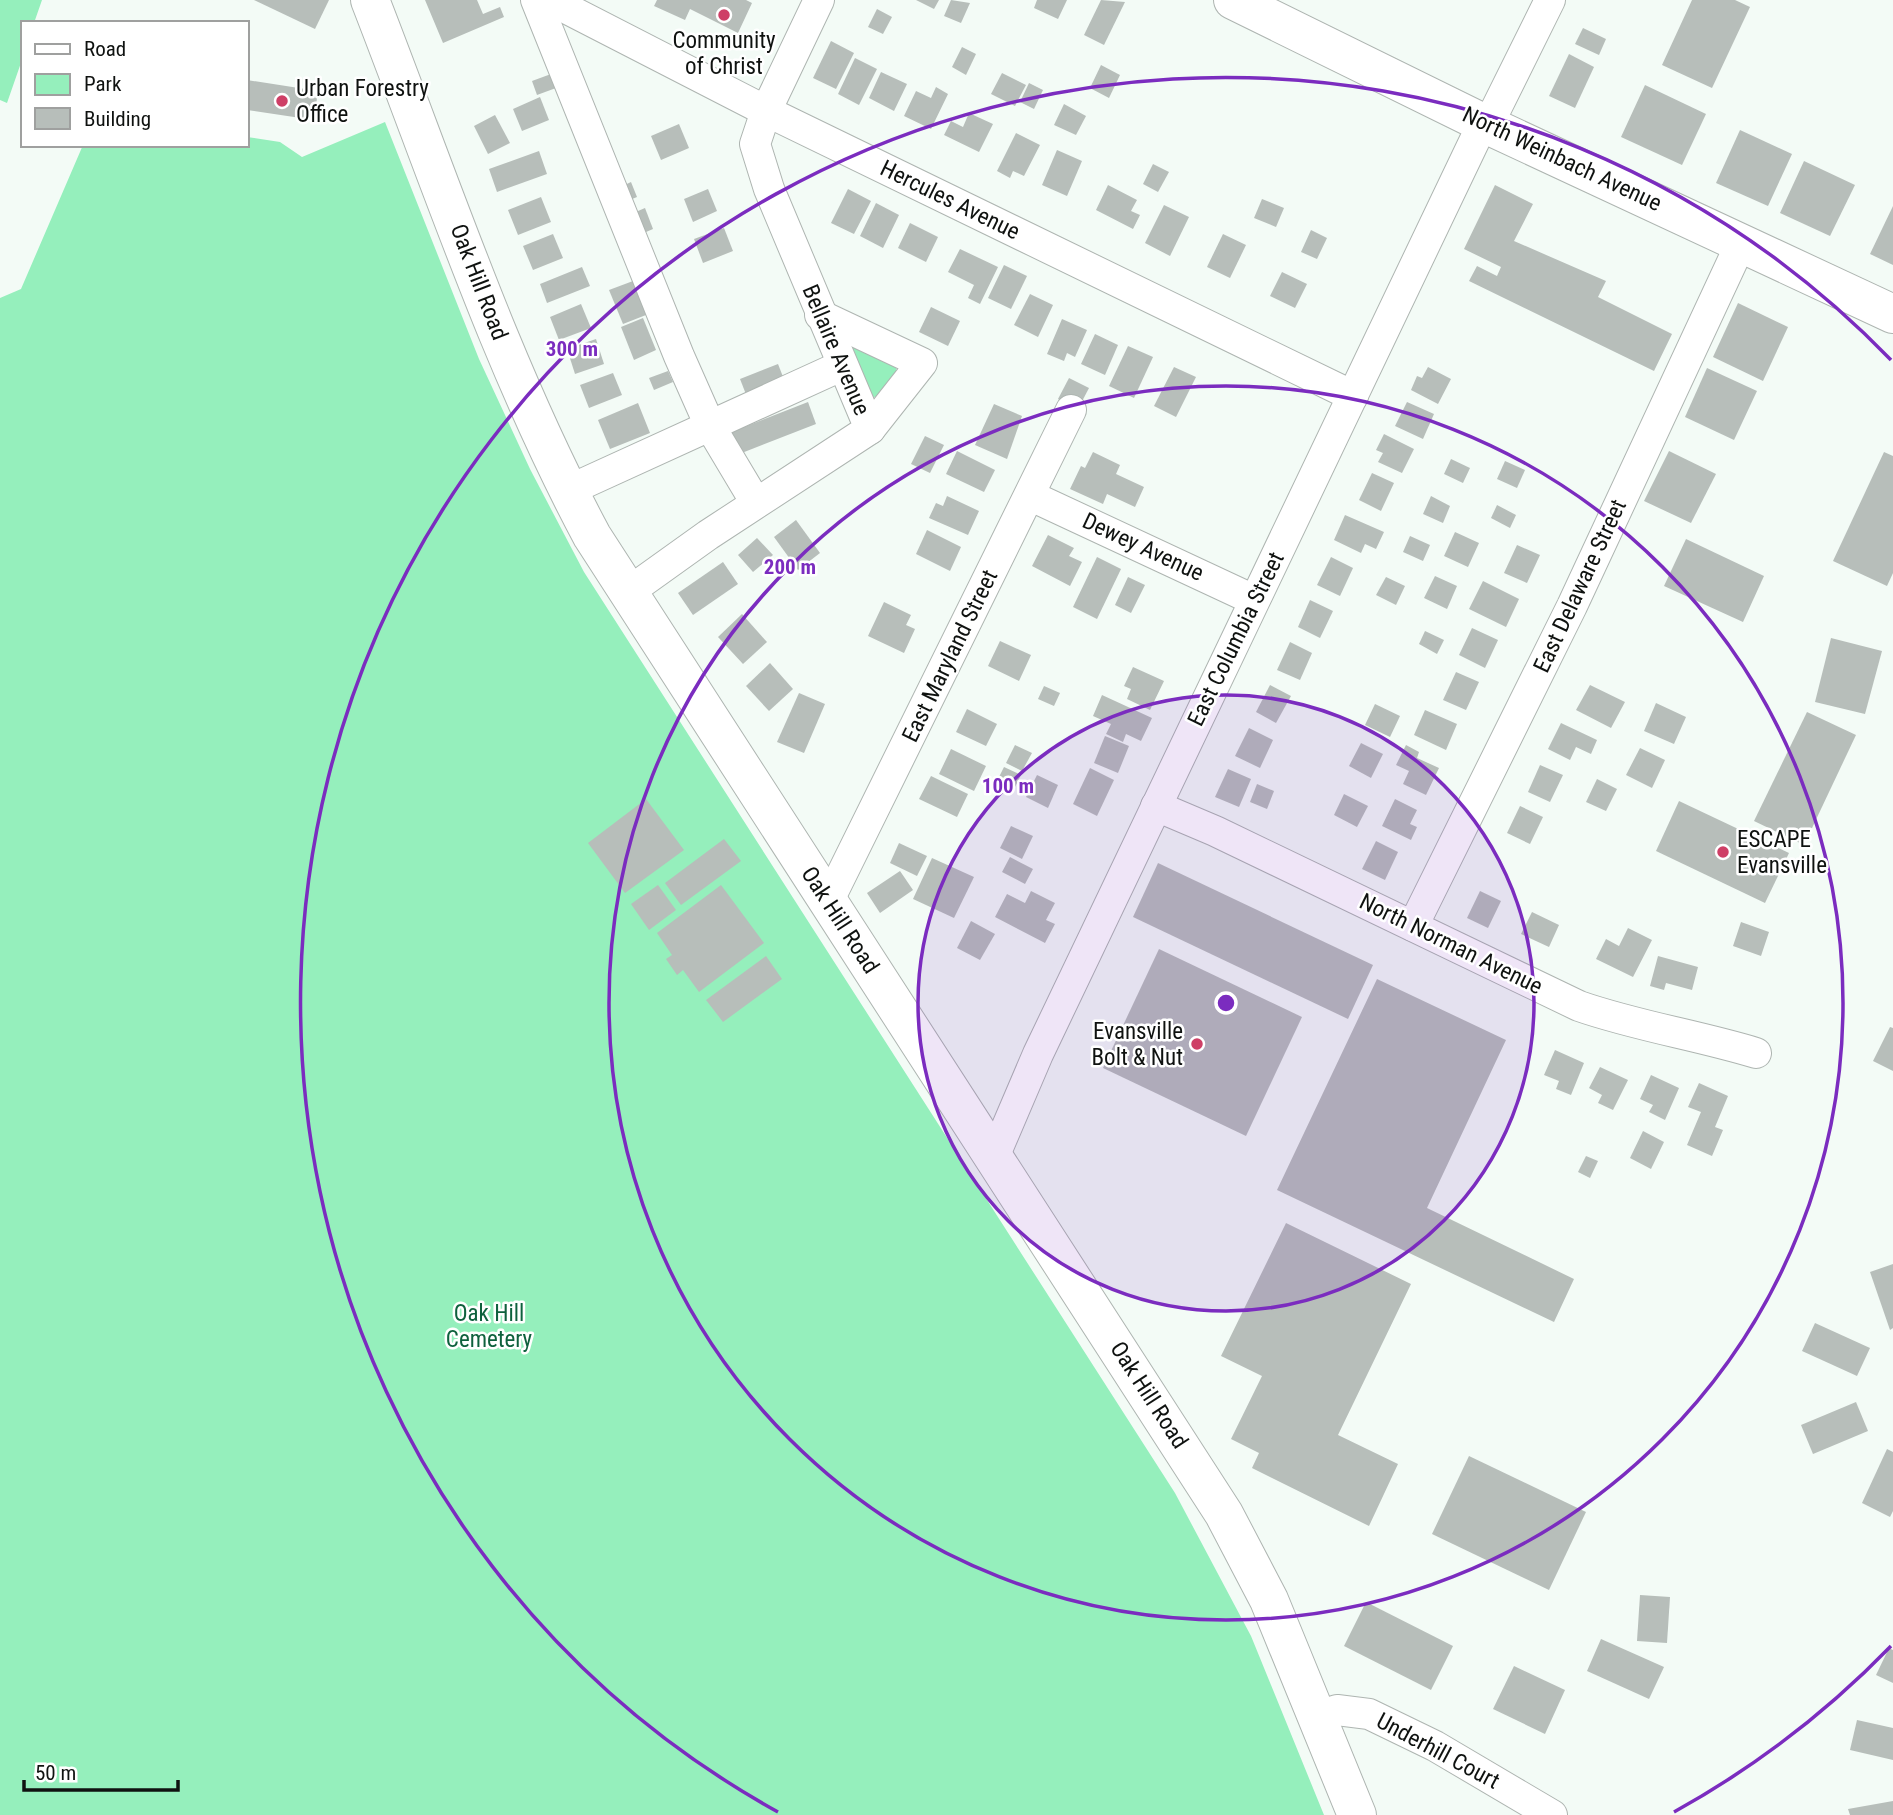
<svg xmlns="http://www.w3.org/2000/svg" width="1893" height="1815" font-family="'Roboto Condensed',sans-serif">
	<rect width="100%" height="100%" fill="#f3fbf6"/>
	<g fill="#95efbc">
		<polygon points="0,0 42,0 34,23 23,23 23,57 7,103 0,100"/>
		<polygon points="385,122 479,359 530,469 584,572 1175,1493 1251,1636 1324,1815 0,1815 0,298 21,289 83,145 247,145 247,137 280,142 302,157"/>
		<path d="M 858,347 L 896,367 L 897,375 C 889,387 884,397 868,398 L 850,355 L 853,348 Z"/>
	</g>
	<g fill="#b7beba">
		<polygon points="254,0 329,0 315,29"/>
		<polygon points="425,0 477,0 483,14 500,7 504,17 443,43"/>
		<polygon points="657,0 746,0 752,3 738,33 690,9 685,20 654,6"/>
		<polygon points="916,0 939,0 934,9"/>
		<polygon points="951,0 970,3 961,23 944,16"/>
		<polygon points="1037,0 1067,0 1058,19 1034,8"/>
		<polygon points="1101,0 1125,2 1104,45 1084,35"/>
		<polygon points="1692,0 1735,0 1750,7 1712,88 1662,65"/>
		<polygon points="877,9 892,17 883,34 868,27"/>
		<polygon points="1583,28 1606,39 1599,55 1575,44"/>
		<polygon points="831,41 854,53 836,89 813,78"/>
		<polygon points="962,47 976,54 966,75 952,67"/>
		<polygon points="1569,54 1594,67 1575,108 1549,96"/>
		<polygon points="855,58 877,69 859,105 838,94"/>
		<polygon points="1101,65 1120,75 1109,98 1090,88"/>
		<polygon points="881,72 907,84 894,111 869,98"/>
		<polygon points="1002,73 1026,85 1015,106 991,94"/>
		<polygon points="551,74 556,88 537,95 532,81"/>
		<polygon points="247,80 318,91 314,120 247,110"/>
		<polygon points="1029,83 1043,90 1034,109 1020,102"/>
		<polygon points="1645,85 1706,114 1682,165 1621,137"/>
		<polygon points="936,87 948,94 931,129 904,116 916,91 931,98"/>
		<polygon points="540,97 549,120 522,131 513,109"/>
		<polygon points="1064,104 1086,116 1076,135 1054,125"/>
		<polygon points="969,113 993,124 979,152 944,135 951,121 963,127"/>
		<polygon points="495,115 510,143 488,154 474,126"/>
		<polygon points="679,124 689,148 661,160 651,136"/>
		<polygon points="1740,130 1792,154 1768,206 1716,183"/>
		<polygon points="1016,133 1040,145 1024,176 1013,171 1010,178 997,171"/>
		<polygon points="1057,150 1082,161 1067,196 1042,185"/>
		<polygon points="539,151 547,174 497,192 489,169"/>
		<polygon points="1804,161 1855,185 1830,236 1780,213"/>
		<polygon points="1153,164 1169,172 1158,192 1143,184"/>
		<polygon points="631,182 637,197 620,204 614,190"/>
		<polygon points="1108,185 1137,200 1131,211 1140,215 1133,229 1096,210"/>
		<polygon points="1495,185 1533,204 1514,241 1606,281 1598,297 1672,334 1654,371 1469,281 1477,266 1497,276 1501,267 1464,249"/>
		<polygon points="708,189 717,211 693,222 684,199"/>
		<polygon points="848,189 871,201 854,234 831,223"/>
		<polygon points="541,197 551,222 518,235 508,210"/>
		<polygon points="1262,199 1284,208 1276,227 1254,218"/>
		<polygon points="876,203 899,215 883,248 860,236"/>
		<polygon points="1164,205 1189,217 1170,256 1145,243"/>
		<polygon points="1893,206 1893,265 1870,254"/>
		<polygon points="645,208 653,229 632,238 624,217"/>
		<polygon points="910,223 938,237 926,262 898,248"/>
		<polygon points="724,228 733,251 703,263 694,239"/>
		<polygon points="1311,230 1327,238 1317,259 1301,252"/>
		<polygon points="553,234 563,258 533,270 523,246"/>
		<polygon points="1223,234 1246,245 1230,278 1207,267"/>
		<polygon points="960,249 998,267 980,304 968,298 974,285 948,272"/>
		<polygon points="1004,265 1027,276 1011,309 988,298"/>
		<polygon points="582,267 590,286 547,303 540,284"/>
		<polygon points="1282,272 1307,284 1295,308 1270,296"/>
		<polygon points="633,281 646,315 623,324 609,290"/>
		<polygon points="1030,294 1053,305 1038,337 1014,325"/>
		<polygon points="1738,303 1788,327 1763,381 1713,357"/>
		<polygon points="581,304 591,328 559,340 550,317"/>
		<polygon points="931,307 960,321 948,346 919,332"/>
		<polygon points="643,318 656,350 634,360 621,327"/>
		<polygon points="1062,319 1087,330 1075,357 1067,353 1064,361 1047,354"/>
		<polygon points="1095,334 1118,345 1105,375 1081,364"/>
		<polygon points="596,339 604,364 575,374 567,349"/>
		<polygon points="1128,346 1153,357 1134,398 1109,386"/>
		<polygon points="778,364 787,387 749,402 740,379"/>
		<polygon points="1174,367 1196,377 1176,417 1154,406"/>
		<polygon points="1428,367 1451,379 1438,404 1411,390 1417,376 1422,378"/>
		<polygon points="1707,368 1757,391 1734,440 1685,417"/>
		<polygon points="668,371 673,382 654,390 649,378"/>
		<polygon points="613,373 622,395 589,408 580,385"/>
		<polygon points="1069,378 1089,388 1078,409 1058,399"/>
		<polygon points="808,402 816,424 729,458 721,436"/>
		<polygon points="1407,402 1434,414 1423,439 1395,426"/>
		<polygon points="638,403 650,433 610,449 598,420"/>
		<polygon points="994,404 1022,416 1007,459 975,445"/>
		<polygon points="1384,434 1414,449 1402,473 1378,462 1383,453 1376,450"/>
		<polygon points="925,436 944,445 930,473 911,464"/>
		<polygon points="957,451 995,470 984,492 946,474"/>
		<polygon points="1669,451 1716,474 1691,523 1644,501"/>
		<polygon points="1093,452 1120,465 1116,474 1144,487 1135,507 1107,494 1103,504 1070,489 1081,466 1085,468"/>
		<polygon points="1884,452 1893,456 1893,573 1887,586 1833,561"/>
		<polygon points="1451,459 1470,468 1463,483 1444,474"/>
		<polygon points="1505,461 1525,470 1517,488 1497,479"/>
		<polygon points="1372,473 1394,483 1381,511 1359,500"/>
		<polygon points="947,496 979,511 968,535 929,518 936,503 943,506"/>
		<polygon points="1431,496 1450,506 1443,523 1423,514"/>
		<polygon points="1497,505 1516,515 1510,528 1491,518"/>
		<polygon points="1345,515 1384,532 1376,549 1365,544 1361,553 1334,540"/>
		<polygon points="796,520 820,553 798,570 774,537"/>
		<polygon points="927,530 961,547 950,571 916,554"/>
		<polygon points="1455,532 1479,543 1468,567 1444,556"/>
		<polygon points="1048,535 1074,548 1069,556 1082,562 1070,586 1032,566"/>
		<polygon points="1410,536 1430,545 1423,561 1403,552"/>
		<polygon points="757,538 773,555 753,572 738,555"/>
		<polygon points="1686,539 1764,576 1743,622 1664,586"/>
		<polygon points="1517,545 1540,555 1527,583 1504,573"/>
		<polygon points="1097,557 1121,569 1097,619 1073,607"/>
		<polygon points="1331,557 1353,568 1340,596 1317,585"/>
		<polygon points="723,562 738,584 693,615 678,593"/>
		<polygon points="1435,576 1457,586 1447,609 1424,598"/>
		<polygon points="1128,577 1145,585 1131,613 1115,605"/>
		<polygon points="1386,577 1405,586 1396,605 1376,595"/>
		<polygon points="1483,581 1519,599 1506,627 1469,609"/>
		<polygon points="1310,600 1333,611 1320,638 1298,627"/>
		<polygon points="884,602 911,615 906,625 915,629 904,653 868,636"/>
		<polygon points="742,614 767,642 743,664 718,637"/>
		<polygon points="1472,628 1498,640 1485,668 1459,655"/>
		<polygon points="1425,631 1444,640 1437,654 1419,644"/>
		<polygon points="1831,638 1882,651 1865,714 1815,702"/>
		<polygon points="1000,641 1031,655 1019,681 988,666"/>
		<polygon points="1290,642 1312,653 1300,680 1277,670"/>
		<polygon points="770,663 793,689 769,711 746,686"/>
		<polygon points="1133,667 1164,681 1150,710 1127,699 1131,689 1124,686"/>
		<polygon points="1456,672 1479,682 1466,710 1443,700"/>
		<polygon points="1270,685 1291,696 1276,723 1256,712"/>
		<polygon points="1590,685 1625,702 1611,728 1576,710"/>
		<polygon points="1044,686 1060,693 1054,706 1038,699"/>
		<polygon points="799,693 825,704 804,753 777,742"/>
		<polygon points="1102,695 1152,718 1141,741 1126,734 1123,742 1106,734 1111,724 1093,716"/>
		<polygon points="1656,703 1686,717 1674,744 1644,731"/>
		<polygon points="1375,704 1400,716 1390,737 1365,725"/>
		<polygon points="967,709 997,724 986,746 956,732"/>
		<polygon points="1425,710 1457,724 1446,750 1414,735"/>
		<polygon points="1807,712 1856,735 1804,845 1754,821"/>
		<polygon points="1561,723 1597,740 1591,754 1576,747 1570,760 1548,749"/>
		<polygon points="1249,728 1273,740 1260,768 1235,756"/>
		<polygon points="1105,736 1129,746 1118,773 1094,763"/>
		<polygon points="1361,743 1383,754 1371,778 1349,766"/>
		<polygon points="1015,745 1032,753 1022,771 1006,763"/>
		<polygon points="1406,745 1419,752 1417,758 1439,768 1426,795 1403,784 1409,771 1396,765"/>
		<polygon points="1640,748 1665,760 1652,788 1626,775"/>
		<polygon points="951,749 986,766 974,791 939,774"/>
		<polygon points="1540,765 1563,775 1550,802 1528,792"/>
		<polygon points="1004,767 1021,775 1012,793 995,785"/>
		<polygon points="1090,768 1114,780 1097,816 1073,804"/>
		<polygon points="1228,769 1251,779 1239,807 1215,797"/>
		<polygon points="1037,775 1058,785 1048,808 1026,797"/>
		<polygon points="931,776 968,794 957,817 919,799"/>
		<polygon points="1597,779 1617,789 1606,811 1586,802"/>
		<polygon points="1257,784 1274,791 1267,809 1250,802"/>
		<polygon points="1344,794 1368,806 1357,827 1334,815"/>
		<polygon points="646,799 684,850 625,893 588,843"/>
		<polygon points="1395,799 1417,810 1410,824 1417,827 1411,840 1382,826"/>
		<polygon points="1679,801 1789,853 1765,903 1656,851"/>
		<polygon points="1520,806 1543,817 1530,844 1507,833"/>
		<polygon points="1011,826 1033,836 1022,859 1000,848"/>
		<polygon points="724,839 741,861 681,905 665,883"/>
		<polygon points="1376,841 1398,852 1385,880 1362,869"/>
		<polygon points="899,843 927,856 917,876 890,863"/>
		<polygon points="1010,857 1033,869 1025,884 1002,872"/>
		<polygon points="932,858 974,877 954,918 913,899"/>
		<polygon points="1158,863 1373,965 1348,1019 1133,917"/>
		<polygon points="900,871 913,890 880,913 867,893"/>
		<polygon points="658,885 676,910 649,930 631,904"/>
		<polygon points="721,885 764,943 699,992 683,970 677,975 666,959 672,955 657,933"/>
		<polygon points="1031,891 1055,903 1046,920 1055,924 1045,943 995,917 1007,894 1025,903"/>
		<polygon points="1480,891 1501,901 1488,928 1467,918"/>
		<polygon points="1532,912 1559,925 1549,947 1521,934"/>
		<polygon points="971,921 995,934 980,960 957,948"/>
		<polygon points="1741,922 1769,932 1761,956 1733,946"/>
		<polygon points="1628,928 1652,940 1633,977 1596,959 1606,939 1619,946"/>
		<polygon points="1159,949 1302,1017 1246,1136 1103,1068"/>
		<polygon points="766,956 782,979 723,1022 706,1000"/>
		<polygon points="1658,956 1698,967 1692,990 1666,983 1664,990 1650,986"/>
		<polygon points="1377,979 1506,1040 1427,1208 1574,1279 1554,1322 1277,1190"/>
		<polygon points="1890,1027 1893,1028 1893,1071 1873,1061"/>
		<polygon points="1555,1050 1584,1063 1571,1095 1556,1089 1559,1081 1544,1075"/>
		<polygon points="1600,1067 1628,1080 1613,1110 1598,1103 1602,1095 1589,1088"/>
		<polygon points="1651,1075 1679,1088 1665,1120 1649,1112 1653,1105 1640,1099"/>
		<polygon points="1699,1083 1728,1096 1715,1127 1723,1130 1712,1156 1687,1145 1701,1112 1688,1107"/>
		<polygon points="1643,1131 1664,1142 1651,1169 1630,1158"/>
		<polygon points="1586,1156 1598,1161 1590,1178 1578,1172"/>
		<polygon points="1286,1223 1411,1284 1338,1435 1398,1464 1369,1526 1252,1468 1259,1453 1231,1439 1262,1376 1221,1356"/>
		<polygon points="1893,1264 1893,1328 1890,1330 1870,1272"/>
		<polygon points="1815,1323 1870,1348 1857,1376 1802,1351"/>
		<polygon points="1856,1402 1868,1431 1813,1454 1801,1425"/>
		<polygon points="1887,1449 1893,1452 1893,1511 1890,1517 1862,1503"/>
		<polygon points="1469,1456 1586,1512 1549,1590 1432,1534"/>
		<polygon points="1640,1595 1670,1597 1667,1643 1637,1641"/>
		<polygon points="1366,1602 1453,1646 1431,1690 1344,1646"/>
		<polygon points="1601,1639 1664,1667 1649,1699 1587,1671"/>
		<polygon points="1889,1648 1893,1650 1893,1683 1876,1675"/>
		<polygon points="1514,1666 1565,1690 1545,1734 1493,1709"/>
		<polygon points="1857,1720 1893,1728 1893,1760 1850,1750"/>
		<polygon points="1893,1801 1893,1815 1850,1815 1848,1809"/>
	</g>
	<g fill="none" stroke-linecap="round" stroke-linejoin="round">
		<defs>
			<g id="minor">
				<polyline points="536,0 679,356 710,426 756,503"/>
				<polyline points="550,0 766,111 1353,396"/>
				<polyline points="1488,125 1550,0"/>
				<polyline points="820,315 922,363 870,429"/>
				<polyline points="567,491 841,366"/>
				<polyline points="1031,496 1254,600"/>
				<polyline points="627,593 708,535 870,429 769,189 755,144 766,111 819,0"/>
				<path d="M 1156,806 L 1215,831 L 1579,1006 C 1636,1026 1697,1035 1756,1053"/>
				<polyline points="828,902 1071,410"/>
				<polyline points="1413,926 1572,606 1741,243"/>
				<polyline points="994,1157 1038,1054 1483,123"/>
				<polyline points="1318,1716 1337,1710 1369,1714 1435,1746 1552,1815"/>
			</g>
			<g id="major">
				<path d="M 370,0 C 440,180 501,366 592,536 L 1224,1514 L 1269,1600 L 1357,1815"/>
				<polyline points="1233,0 1483,123 1893,314"/>
			</g>
		</defs>
		<use href="#minor" stroke="#aeb5b1" stroke-width="32"/>
		<use href="#major" stroke="#aeb5b1" stroke-width="40"/>
		<use href="#minor" stroke="#fff" stroke-width="30"/>
		<use href="#major" stroke="#fff" stroke-width="38"/>
	</g>
	<circle cx="1226" cy="1003" r="308" fill="#7b2cbf" fill-opacity=".12"/>
	<g fill="none" stroke="#7b2cbf" stroke-width="3.5">
		<circle cx="1226" cy="1003" r="308"/>
		<circle cx="1226" cy="1003" r="617"/>
		<path d="M1891 1646A925 925 0 0 1 1674 1812M778 1812A925 925 0 1 1 1891 360"/>
	</g>
	<g fill="#ce3f66" stroke="#fff" stroke-width="2.5">
		<circle cx="724" cy="15" r="7"/>
		<circle cx="282" cy="101" r="7"/>
		<circle cx="1723" cy="852" r="7"/>
		<circle cx="1197" cy="1044" r="7"/>
	</g>
	<g text-anchor="middle" dominant-baseline="central" stroke-width="5" stroke-linejoin="round" paint-order="stroke">
		<g font-size="23" fill="#0f1210" stroke="#fff" text-anchor="start">
			<text x="724" y="40" text-anchor="middle">Community<tspan x="724" dy="26">of Christ</tspan></text>
			<text x="296" y="88">Urban Forestry<tspan x="296" dy="26">Office</tspan></text>
			<text x="1737" y="839">ESCAPE<tspan x="1737" dy="26">Evansville</tspan></text>
			<text x="1183" y="1031" text-anchor="end">Evansville<tspan x="1183" dy="26">Bolt &amp; Nut</tspan></text>
		</g>
		<g font-size="23" fill="#0f1210" stroke="#fff">
			<text transform="translate(1562 159) rotate(25)">North Weinbach Avenue</text>
			<text transform="translate(950 200) rotate(26)">Hercules Avenue</text>
			<text transform="translate(479 282) rotate(69)">Oak Hill Road</text>
			<text transform="translate(836 350) rotate(67)">Bellaire Avenue</text>
			<text transform="translate(1143 547) rotate(25)">Dewey Avenue</text>
			<text transform="translate(1580 586) rotate(-65)">East Delaware Street</text>
			<text transform="translate(1236 639) rotate(-64)">East Columbia Street</text>
			<text transform="translate(950 656) rotate(-64)">East Maryland Street</text>
			<text transform="translate(840 920) rotate(57)">Oak Hill Road</text>
			<text transform="translate(1451 944) rotate(26)">North Norman Avenue</text>
			<text transform="translate(1149 1395) rotate(57)">Oak Hill Road</text>
			<text transform="translate(1438 1751) rotate(28)">Underhill Court</text>
		</g>
		<g font-size="23" fill="#0e613d" stroke="#fff">
			<text x="489" y="1313">Oak Hill<tspan x="489" dy="26">Cemetery</tspan></text>
		</g>
	</g>
	<circle cx="1226" cy="1003" r="10" fill="#7b2cbf" stroke="#fff" stroke-width="3.5"/>
	<g font-size="21" text-anchor="middle" font-weight="bold" fill="#7b2cbf" stroke="#fff" stroke-width="5" stroke-linejoin="round" paint-order="stroke">
		<text x="572" y="356">300 m</text>
		<text x="790" y="574">200 m</text>
		<text x="1008" y="793">100 m</text>
	</g>
	<rect x="21" y="21" width="228" height="126" fill="#ffffff" stroke="#9fa09f" stroke-width="2"/>
	<rect x="35" y="44" width="35" height="10" fill="#ffffff" stroke="#9fa09f" stroke-width="2"/>
	<text x="84" y="56" font-size="21" fill="#0f1210">Road</text>
	<rect x="35" y="74" width="35" height="21" fill="#95efbc" stroke="#9fa09f" stroke-width="2"/>
	<text x="84" y="91" font-size="21" fill="#0f1210">Park</text>
	<rect x="35" y="108" width="35" height="21" fill="#b7beba" stroke="#9fa09f" stroke-width="2"/>
	<text x="84" y="126" font-size="21" fill="#0f1210">Building</text>
	<path d="M24 1780v10h154v-10" fill="none" stroke="#0f1210" stroke-width="3.5"/>
	<text x="35" y="1780" font-size="21" fill="#0f1210" stroke="#ffffff" stroke-width="5" paint-order="stroke">50 m</text>
</svg>
